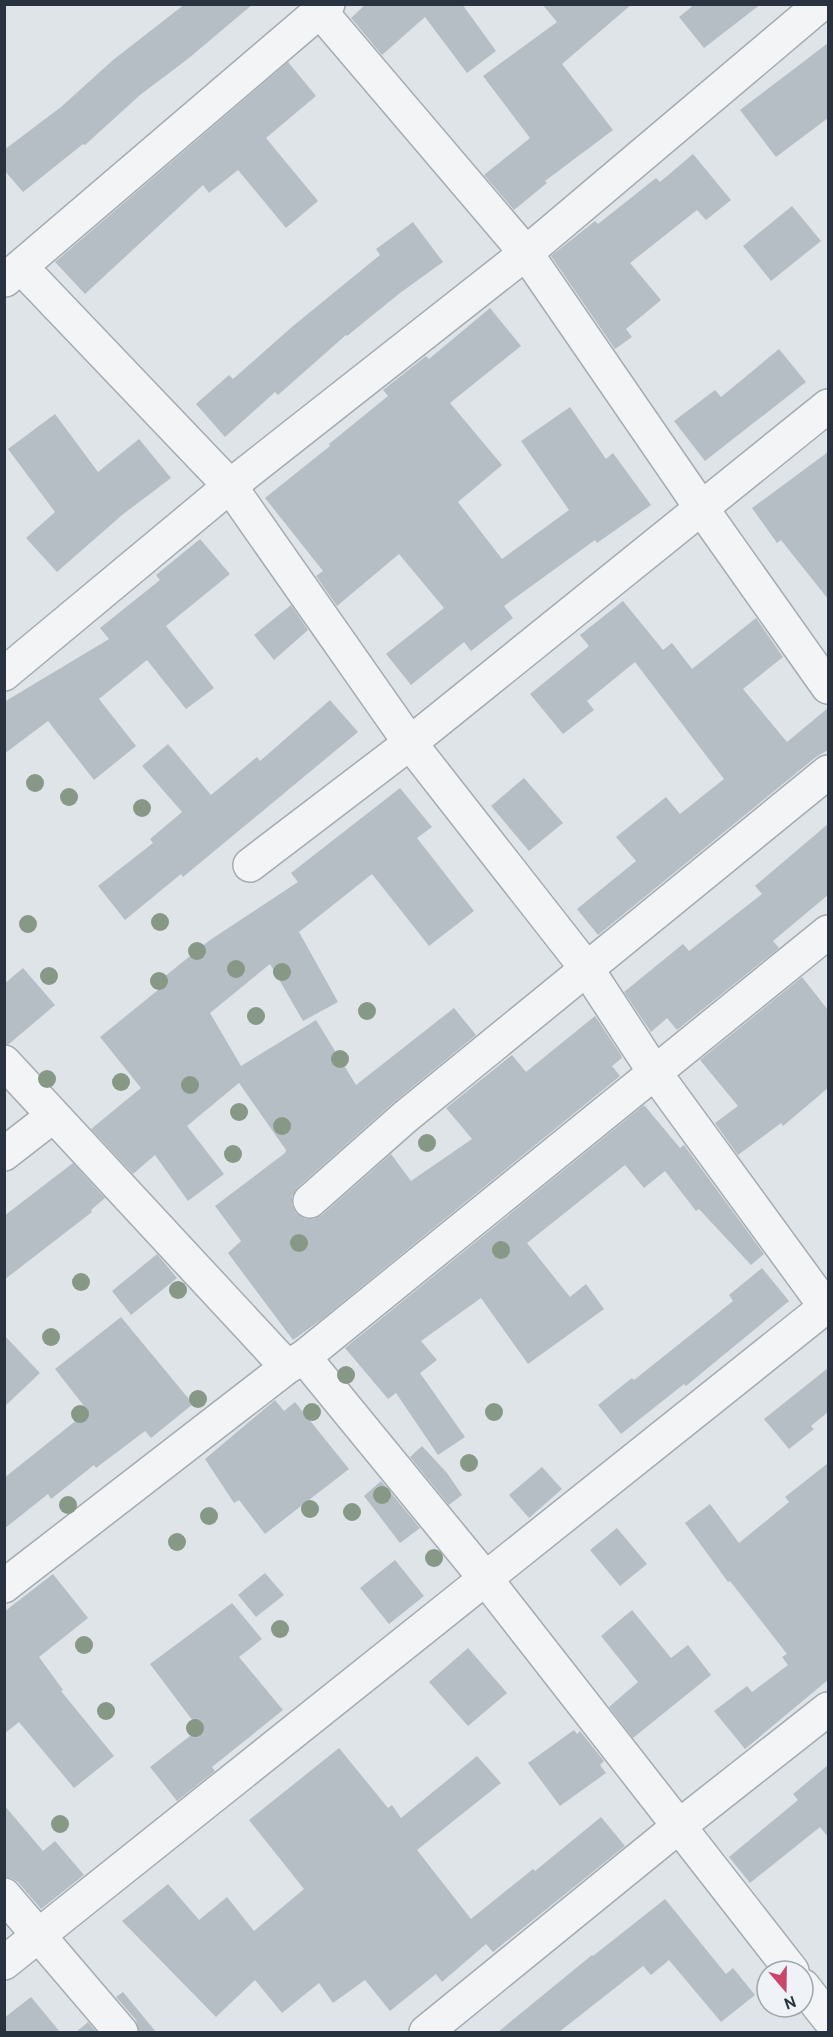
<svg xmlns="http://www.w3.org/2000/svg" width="833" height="2037" font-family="Cabin,sans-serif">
	<rect width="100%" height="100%" fill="#dfe4e8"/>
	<g fill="#b6bec5">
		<polygon points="185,4 253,4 189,58 140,95 85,145 83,144 23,192 4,170 4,150 61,107 113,60"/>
		<polygon points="366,4 462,4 496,51 467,73 425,17 382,55 351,18"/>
		<polygon points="542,4 632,4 562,64 613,130 545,181 547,183 514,210 484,175 530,138 483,76 557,22"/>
		<polygon points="695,4 761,4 704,48 679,17"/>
		<polygon points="828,43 828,118 776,157 740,110"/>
		<polygon points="288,62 316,96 266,138 318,201 286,228 238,170 209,193 203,185 85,294 55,262"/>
		<polygon points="693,154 731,200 706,220 697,210 630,263 661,300 626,329 632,337 615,349 551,256 595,221 598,224 656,178 660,182"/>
		<polygon points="792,206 821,241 771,281 743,246"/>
		<polygon points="413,222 443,262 400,293 347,336 346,335 278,395 275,392 225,437 196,404 229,375 233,379 293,326 380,255 376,249"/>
		<polygon points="490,308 521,346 450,403 502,465 458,502 502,559 569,510 521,441 570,407 606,459 613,453 651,505 597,543 595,540 504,606 513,618 471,651 464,642 411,685 386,654 444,608 399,554 337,606 316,576 323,571 265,498 330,446 329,444 388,396 383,390 426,356 429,359"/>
		<polygon points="779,349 806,382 705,461 674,421 715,390 721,397"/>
		<polygon points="55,414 98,472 139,439 171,478 122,515 57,572 26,538 55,512 8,449"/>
		<polygon points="828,452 828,599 781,540 777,543 752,508"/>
		<polygon points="200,539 230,574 166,626 214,688 186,709 147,660 99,699 136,746 94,780 48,721 4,754 4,702 109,639 100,628 160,580 156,575"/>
		<polygon points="623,601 663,650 672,643 692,669 756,618 783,657 743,689 787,742 828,708 828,750 816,757 598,935 577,909 636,861 616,837 666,797 680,814 724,779 635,662 587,701 594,710 563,734 530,694 589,646 580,635"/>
		<polygon points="291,605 308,630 274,660 254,635"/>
		<polygon points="330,700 358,732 183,877 181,874 125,920 98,886 153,843 150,839 182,812 142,766 168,744 211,795 257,757 260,761"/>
		<polygon points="524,778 563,823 529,851 491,806"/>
		<polygon points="400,788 432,827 417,838 474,911 429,946 372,874 299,932 338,1002 303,1021 270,964 210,1013 241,1066 316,1020 356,1085 454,1008 476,1035 393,1103 298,1187 292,1196 292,1205 296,1213 305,1219 314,1219 322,1215 391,1154 411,1181 472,1139 446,1108 512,1055 526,1072 595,1016 621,1055 622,1058 612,1066 620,1076 322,1319 293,1340 228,1253 241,1241 215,1206 285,1153 286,1150 239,1083 187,1126 224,1174 188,1201 155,1155 133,1174 91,1129 141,1088 100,1037 163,986 159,981 210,940 298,882 291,873"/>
		<polygon points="828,824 828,895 773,941 779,948 677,1030 667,1018 651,1032 624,992 683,944 689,951 762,894 755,886"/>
		<polygon points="23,968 55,1005 9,1044 4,1044 4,984"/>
		<polygon points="802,977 828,1010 828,1088 783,1126 781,1123 738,1155 715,1123 738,1106 700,1060"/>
		<polygon points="644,1105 680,1148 684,1145 764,1254 751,1265 699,1209 696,1211 665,1171 644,1188 625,1165 527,1243 570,1297 586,1284 604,1309 528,1364 481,1298 421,1341 437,1360 420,1373 465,1437 438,1455 396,1393 388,1399 345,1348"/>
		<polygon points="73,1163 105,1198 91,1210 92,1212 4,1280 4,1216"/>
		<polygon points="157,1254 177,1278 131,1315 112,1291"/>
		<polygon points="762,1268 789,1301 686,1386 684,1384 621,1434 598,1405 632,1378 634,1380 733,1301 729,1295"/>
		<polygon points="121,1317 193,1404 151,1438 145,1431 96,1468 94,1465 51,1499 48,1494 4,1529 4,1478 88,1411 55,1369"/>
		<polygon points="4,1335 40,1373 4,1407"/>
		<polygon points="828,1368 828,1412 811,1426 814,1429 789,1449 764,1419"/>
		<polygon points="275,1400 284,1411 295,1402 349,1469 265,1534 239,1500 234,1503 205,1459"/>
		<polygon points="422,1446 447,1473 462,1495 449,1505 410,1457"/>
		<polygon points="828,1463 828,1680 745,1749 714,1711 747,1686 752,1692 788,1665 782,1657 787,1654 730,1581 728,1582 685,1523 710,1504 739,1543 789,1502 785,1497"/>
		<polygon points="542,1467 562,1489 529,1518 509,1495"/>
		<polygon points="381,1481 420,1528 400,1543 364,1496"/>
		<polygon points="617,1528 647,1564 620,1586 590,1550"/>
		<polygon points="395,1560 424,1596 389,1624 360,1588"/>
		<polygon points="265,1573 284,1595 256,1617 238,1595"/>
		<polygon points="53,1574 88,1618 39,1657 63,1690 61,1691 114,1756 74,1788 19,1722 4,1734 4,1612"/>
		<polygon points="232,1603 262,1639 239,1657 283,1710 212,1767 215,1771 177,1801 150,1767 199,1729 150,1664"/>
		<polygon points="632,1610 671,1658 688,1645 711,1675 633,1738 609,1707 638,1682 601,1636"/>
		<polygon points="468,1648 507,1693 468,1726 429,1682"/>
		<polygon points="574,1730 577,1734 580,1731 604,1761 600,1765 606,1773 560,1806 528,1763"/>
		<polygon points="339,1748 388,1808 392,1805 401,1818 477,1756 501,1783 417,1850 471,1919 533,1869 535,1871 601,1817 625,1846 493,1952 486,1944 442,1982 436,1974 390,2011 365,1980 333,2003 319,1983 282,2013 255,1980 216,2017 122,1921 168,1884 199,1920 227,1897 254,1931 304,1889 249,1820"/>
		<polygon points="828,1765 828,1837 820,1827 750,1883 729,1857 798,1800 793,1794"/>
		<polygon points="4,1805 43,1851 55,1841 84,1875 41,1909 18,1882 11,1878 4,1877"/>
		<polygon points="665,1899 726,1974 733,1968 755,1995 721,2022 669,1960 651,1975 643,1966 559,2032 498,2032 592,1955 593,1956"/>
		<polygon points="123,1992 156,2032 139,2032 136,2020 116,1997"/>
		<polygon points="31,1997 60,2032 4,2032 4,2018"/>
		<polygon points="88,2022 97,2032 76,2032"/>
	</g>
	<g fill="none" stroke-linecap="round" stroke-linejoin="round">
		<defs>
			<g id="minor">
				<polyline points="320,11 526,253 702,509 828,687"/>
				<polyline points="21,267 230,486 410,743 587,969 655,1073 828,1310"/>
				<polyline points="5,280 328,4"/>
				<polyline points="4,674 230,486 526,253 821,4"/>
				<polyline points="250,865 410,743 828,406"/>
				<polyline points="4,1062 287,1367"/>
				<polyline points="4,1154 53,1116"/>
				<polyline points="310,1201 405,1117 828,772"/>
				<polyline points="304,1357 485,1578 792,1971"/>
				<polyline points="4,1586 287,1367 304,1357 828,932"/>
				<polyline points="4,1895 121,2032"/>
				<polyline points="4,1963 828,1305"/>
				<polyline points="803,1986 828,2018"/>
				<polyline points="426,2032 678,1827 828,1709"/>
			</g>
		</defs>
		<use href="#minor" stroke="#a4abb2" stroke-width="36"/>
		<use href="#minor" stroke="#f2f4f6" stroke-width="33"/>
	</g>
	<g fill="#889886">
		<circle cx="35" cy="783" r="9"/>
		<circle cx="69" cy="797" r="9"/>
		<circle cx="142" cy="808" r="9"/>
		<circle cx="160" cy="922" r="9"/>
		<circle cx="28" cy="924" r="9"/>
		<circle cx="197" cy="951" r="9"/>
		<circle cx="236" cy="969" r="9"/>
		<circle cx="282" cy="972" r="9"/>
		<circle cx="49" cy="976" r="9"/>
		<circle cx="159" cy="981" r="9"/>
		<circle cx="367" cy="1011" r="9"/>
		<circle cx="256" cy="1016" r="9"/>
		<circle cx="340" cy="1059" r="9"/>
		<circle cx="47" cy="1079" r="9"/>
		<circle cx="121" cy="1082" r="9"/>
		<circle cx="190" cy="1085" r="9"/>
		<circle cx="239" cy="1112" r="9"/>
		<circle cx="282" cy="1126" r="9"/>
		<circle cx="427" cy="1143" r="9"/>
		<circle cx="233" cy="1154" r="9"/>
		<circle cx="299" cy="1243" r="9"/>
		<circle cx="501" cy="1250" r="9"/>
		<circle cx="81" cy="1282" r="9"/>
		<circle cx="178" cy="1290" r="9"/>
		<circle cx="51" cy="1337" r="9"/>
		<circle cx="346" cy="1375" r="9"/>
		<circle cx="198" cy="1399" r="9"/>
		<circle cx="312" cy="1412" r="9"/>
		<circle cx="494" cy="1412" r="9"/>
		<circle cx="80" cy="1414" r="9"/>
		<circle cx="469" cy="1463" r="9"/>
		<circle cx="382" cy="1495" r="9"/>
		<circle cx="68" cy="1505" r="9"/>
		<circle cx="310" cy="1509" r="9"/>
		<circle cx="352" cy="1512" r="9"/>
		<circle cx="209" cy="1516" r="9"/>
		<circle cx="177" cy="1542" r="9"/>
		<circle cx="434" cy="1558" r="9"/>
		<circle cx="280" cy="1629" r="9"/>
		<circle cx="84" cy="1645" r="9"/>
		<circle cx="106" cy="1711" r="9"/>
		<circle cx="195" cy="1728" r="9"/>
		<circle cx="60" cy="1824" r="9"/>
	</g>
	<rect width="833" height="2037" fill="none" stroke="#28333f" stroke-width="12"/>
	<g transform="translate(785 1989) rotate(160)"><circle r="28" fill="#eff2f6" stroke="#9fa6ad" stroke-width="1.5"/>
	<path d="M0-4.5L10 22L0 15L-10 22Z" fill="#cb466b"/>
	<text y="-9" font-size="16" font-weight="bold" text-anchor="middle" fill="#28333f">N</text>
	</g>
</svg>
